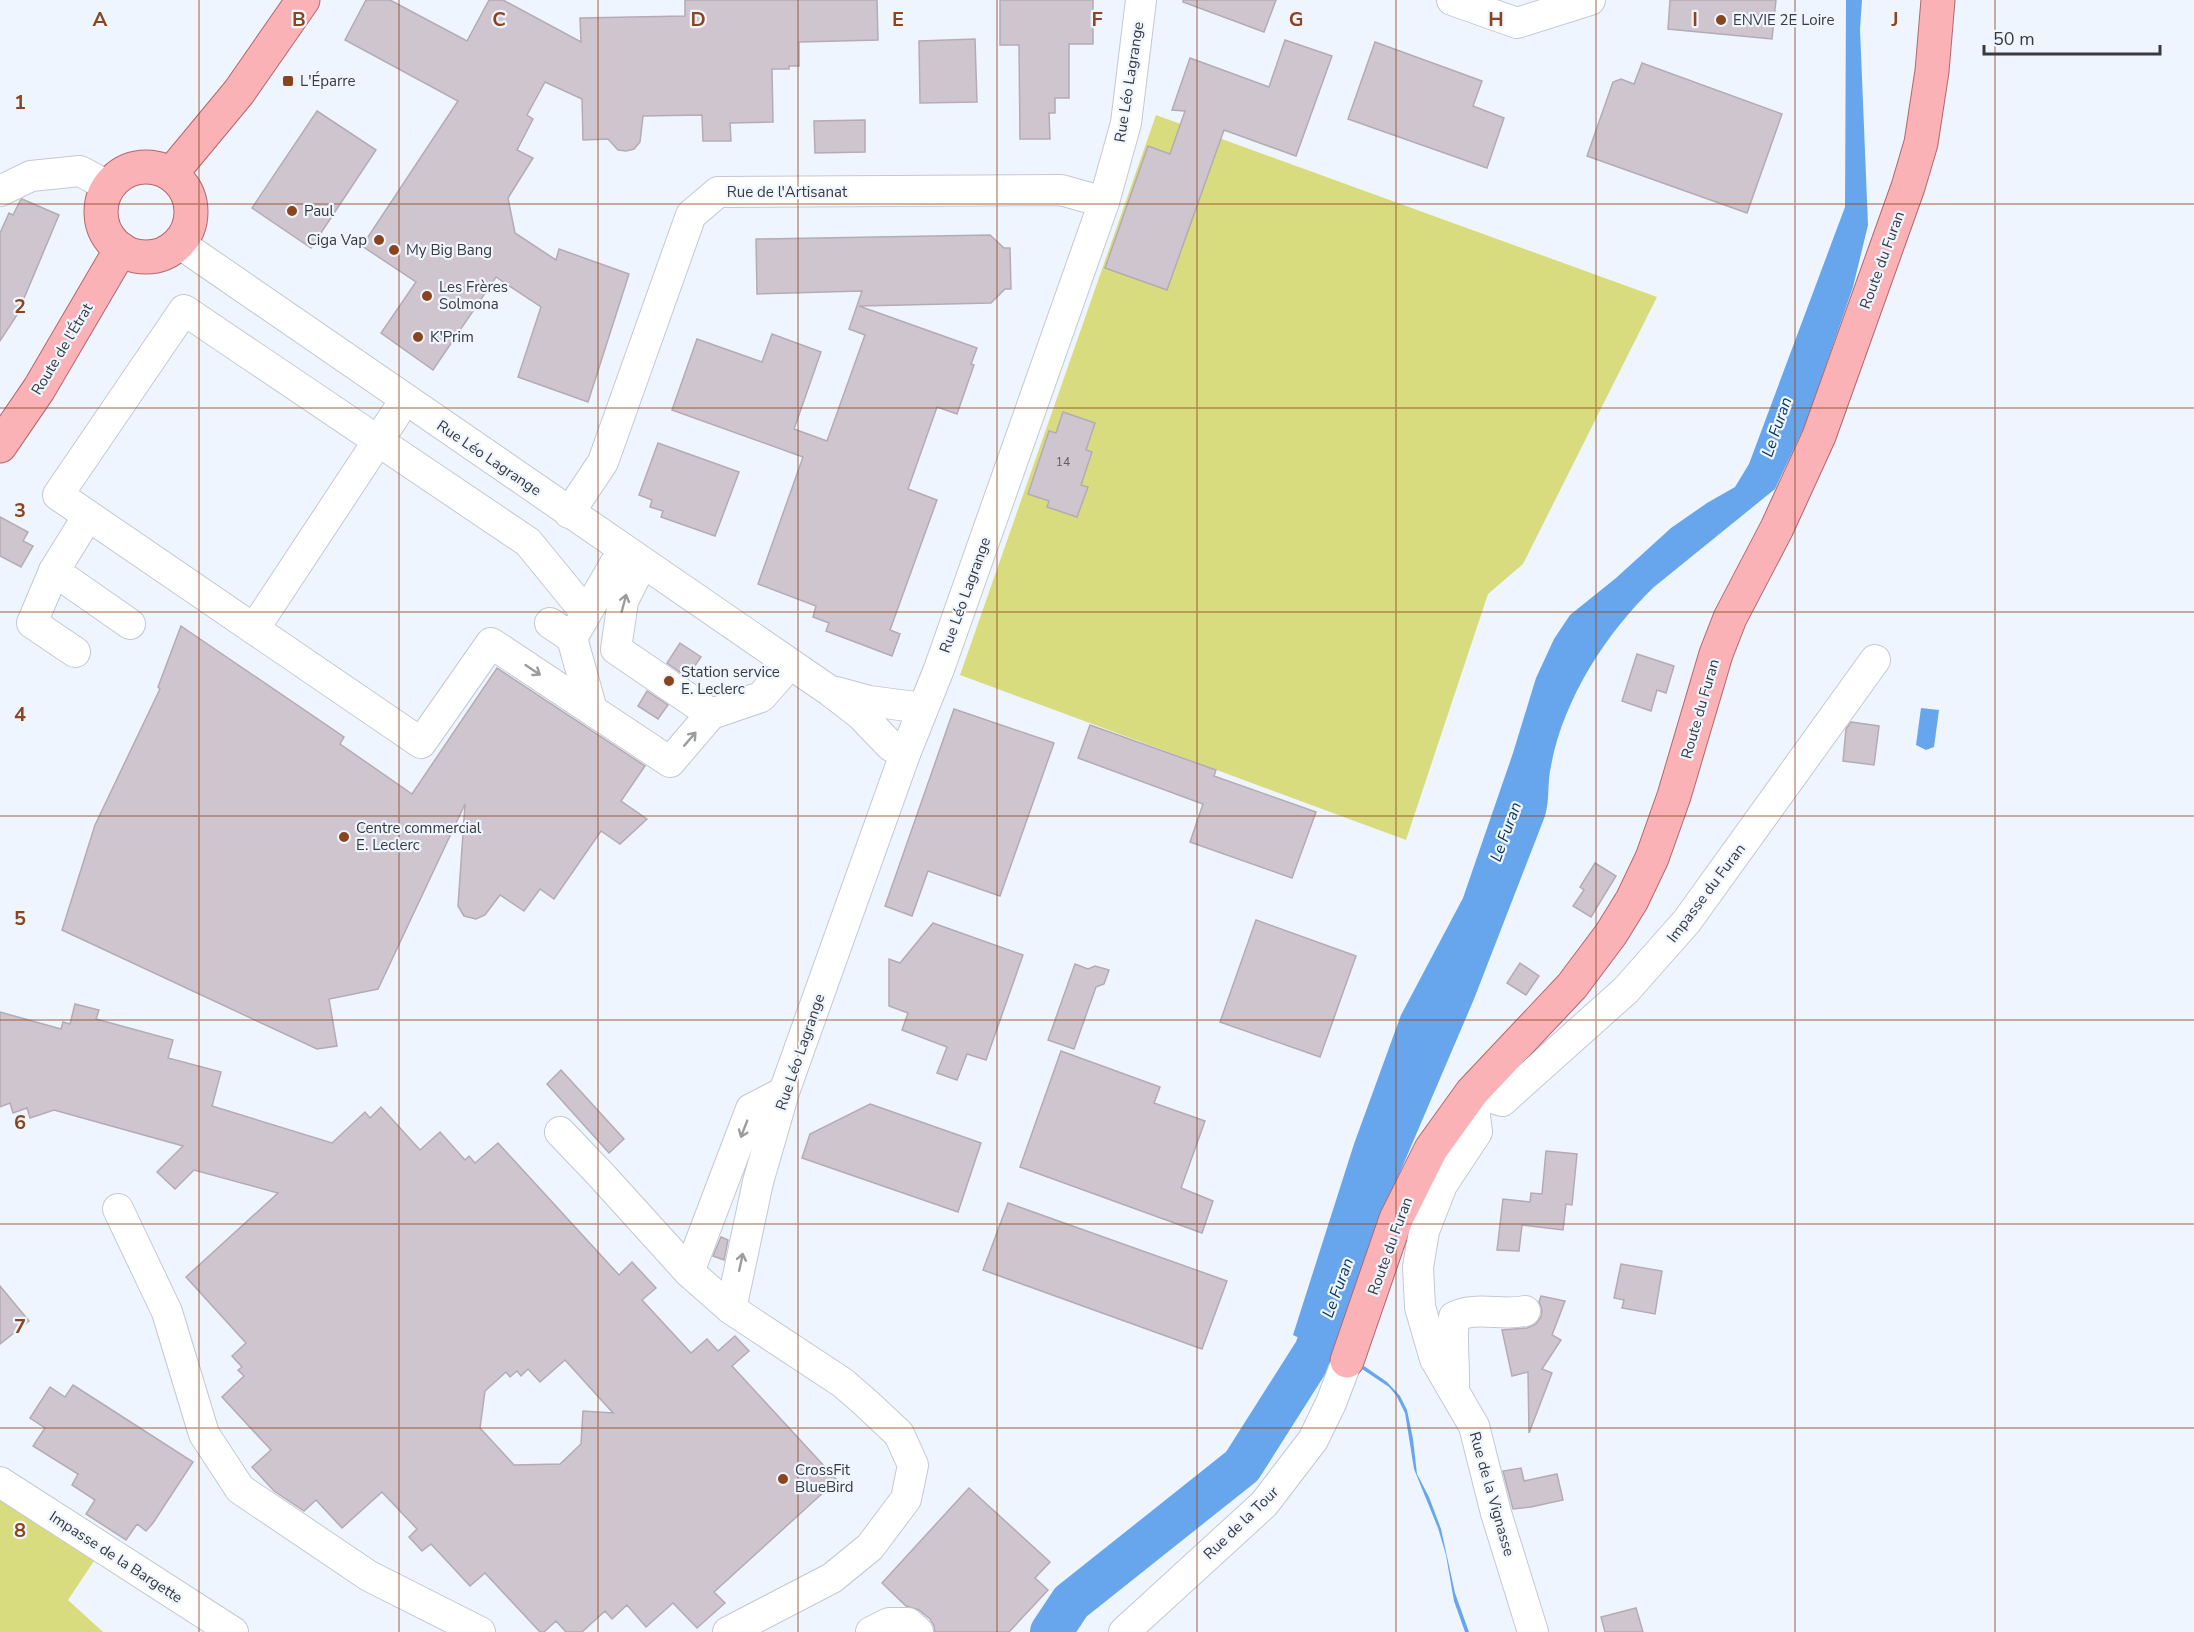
<svg xmlns="http://www.w3.org/2000/svg" width="2194" height="1632" font-family="'Nunito Sans',sans-serif">
	<rect width="100%" height="100%" fill="#eff5ff"/>
	<g fill="#d8dc7f">
		<polygon points="1156,115 1657,297 1523,564 1488,594 1406,840 960,675"/>
		<polygon points="0,1496 94,1561 68,1600 103,1632 0,1632"/>
	</g>
	<g fill="#67a6ec">
		<path d="M 1846,0 L 1862,0 L 1860,29 L 1868,225 L 1853,287 L 1806,423 L 1775,489 L 1654,587 C 1606,633 1563,700 1551,766 C 1547,783 1550,799 1545,816 L 1474,999 L 1377,1226 L 1332,1354 L 1293,1335 L 1354,1144 L 1401,1015 L 1463,898 L 1513,753 L 1536,678 L 1554,639 L 1570,615 L 1616,578 L 1671,528 L 1707,503 L 1735,487 L 1749,464 L 1845,207 Z"/>
		<polygon points="1921,708 1939,710 1934,747 1926,750 1916,745"/>
		<polygon points="1364,1366 1387,1382 1400,1396 1407,1410 1413,1439 1417,1474 1429,1497 1441,1529 1455,1593 1469,1632 1465,1632 1454,1601 1446,1555 1438,1528 1414,1469 1405,1413 1396,1395 1389,1387 1362,1369"/>
	</g>
	<g fill="none" stroke-linecap="round" stroke-linejoin="round">
		<polyline stroke="#67a6ec" stroke-width="42" points="1051,1632 1071,1602 1242,1466 1315,1351 1336,1294"/>
	</g>
	<g fill="#cec5ce" stroke="#b4abb4" stroke-width="1.5" fill-rule="evenodd">
		<polygon points="366,0 390,0 467,41 489,0 503,0 581,42 580,18 685,16 685,0 877,0 878,40 799,42 799,66 789,66 789,69 772,69 773,122 730,123 731,141 703,141 702,115 643,116 640,142 634,149 626,151 618,150 608,139 583,140 582,99 545,82 527,115 533,119 517,150 533,158 508,198 515,233 556,260 559,249 629,274 588,402 518,377 541,307 496,277 433,370 381,333 416,282 362,246 458,101 345,40"/>
		<polygon points="1000,0 1093,0 1093,44 1069,44 1069,98 1055,98 1055,113 1049,113 1050,139 1020,139 1019,45 1000,45"/>
		<polygon points="1183,0 1276,0 1264,32 1183,2"/>
		<polygon points="1670,0 1776,0 1772,39 1668,29"/>
		<polygon points="975,39 977,102 920,103 919,41"/>
		<polygon points="1285,40 1332,56 1296,156 1224,130 1167,290 1105,268 1148,146 1170,154 1185,111 1172,110 1190,58 1269,87"/>
		<polygon points="1375,42 1482,81 1473,106 1504,118 1487,168 1348,119"/>
		<polygon points="1642,63 1782,114 1747,213 1587,156 1613,82 1621,79 1634,84"/>
		<polygon points="317,111 376,150 311,248 252,208"/>
		<polygon points="865,120 865,152 815,153 814,121"/>
		<polygon points="22,199 59,215 17,315 0,341 0,233 9,213 13,215 20,201"/>
		<polygon points="990,235 1004,248 1010,248 1011,289 1005,289 991,303 859,306 977,348 971,364 974,365 957,414 937,407 908,489 937,500 890,630 900,634 892,656 826,631 829,623 813,617 816,606 758,584 803,457 672,410 697,339 762,362 772,334 821,352 794,429 827,441 865,335 849,329 862,291 757,294 756,239"/>
		<polygon points="1063,412 1095,423 1086,450 1092,452 1081,485 1088,487 1077,517 1047,507 1049,501 1028,494 1049,431 1056,433"/>
		<polygon points="658,443 739,472 715,536 661,517 663,511 650,507 652,500 639,495"/>
		<polygon points="0,517 28,532 23,541 33,546 21,567 0,556"/>
		<polygon points="181,626 344,737 340,744 412,794 497,668 645,766 621,801 647,819 620,844 601,831 554,899 540,889 524,911 500,895 485,915 476,919 464,916 458,906 465,804 378,989 329,999 337,1046 317,1049 62,930 95,825 160,689 158,687"/>
		<polygon points="680,643 701,657 687,677 667,663"/>
		<polygon points="1637,654 1674,666 1666,693 1657,690 1651,711 1622,701"/>
		<polygon points="647,691 668,705 658,719 638,706"/>
		<polygon points="954,709 1054,743 1000,896 928,871 912,916 885,906"/>
		<polygon points="1851,722 1879,726 1874,765 1843,761 1846,729"/>
		<polygon points="1090,725 1216,770 1214,776 1316,812 1292,878 1190,842 1203,804 1078,758"/>
		<polygon points="1595,863 1616,876 1591,917 1573,906 1584,890 1580,887"/>
		<polygon points="1256,920 1356,956 1320,1057 1220,1022"/>
		<polygon points="933,923 1023,955 986,1060 967,1054 957,1080 937,1073 947,1047 902,1030 908,1013 889,1006 889,959 900,963"/>
		<polygon points="1520,963 1539,976 1526,995 1507,983"/>
		<polygon points="1075,964 1088,969 1095,966 1109,970 1104,984 1096,987 1074,1049 1048,1040"/>
		<path d="M 75,1004 L 99,1010 L 96,1019 L 173,1040 L 168,1058 L 221,1072 L 212,1106 L 332,1143 L 365,1112 L 370,1118 L 381,1107 L 420,1150 L 440,1132 L 465,1160 L 469,1156 L 475,1163 L 498,1143 L 619,1275 L 632,1262 L 656,1288 L 642,1300 L 691,1353 L 707,1339 L 718,1351 L 735,1336 L 749,1351 L 732,1366 L 837,1480 L 714,1592 L 725,1603 L 697,1628 L 673,1603 L 646,1627 L 627,1605 L 612,1619 L 605,1611 L 582,1632 L 566,1632 L 556,1621 L 544,1632 L 540,1632 L 485,1573 L 470,1586 L 431,1544 L 422,1551 L 409,1537 L 417,1529 L 382,1492 L 342,1528 L 316,1500 L 304,1511 L 274,1491 L 252,1467 L 271,1450 L 222,1397 L 244,1376 L 238,1370 L 242,1367 L 232,1356 L 246,1343 L 186,1277 L 278,1193 L 194,1170 L 175,1189 L 157,1172 L 183,1146 L 54,1110 L 30,1118 L 27,1108 L 13,1113 L 10,1103 L 0,1107 L 0,1012 L 61,1029 L 63,1022 L 70,1024 ZM 565,1360 L 613,1413 L 583,1411 L 581,1444 L 560,1464 L 514,1465 L 480,1428 L 485,1391 L 506,1372 L 510,1377 L 517,1371 L 521,1376 L 528,1369 L 540,1382 Z"/>
		<polygon points="1061,1051 1160,1087 1154,1103 1205,1121 1181,1188 1213,1201 1202,1233 1020,1167"/>
		<polygon points="561,1070 624,1139 609,1153 547,1084"/>
		<polygon points="870,1104 981,1143 958,1212 802,1158 810,1134"/>
		<polygon points="1546,1151 1577,1154 1572,1205 1566,1204 1563,1230 1522,1225 1519,1251 1497,1250 1503,1199 1530,1202 1531,1193 1542,1194"/>
		<polygon points="1008,1203 1227,1281 1202,1349 983,1270"/>
		<polygon points="721,1237 728,1240 724,1260 713,1256"/>
		<polygon points="1621,1264 1662,1271 1655,1314 1622,1308 1624,1300 1614,1298"/>
		<polygon points="0,1286 29,1321 0,1344"/>
		<polygon points="1541,1296 1565,1301 1552,1335 1561,1340 1542,1369 1552,1373 1529,1433 1528,1372 1512,1376 1502,1330 1527,1328 1536,1324 1541,1317 1542,1309 1539,1302"/>
		<polygon points="73,1385 193,1462 153,1523 146,1531 137,1524 126,1540 86,1514 95,1500 72,1485 78,1474 33,1446 45,1428 30,1418 50,1387 65,1397"/>
		<polygon points="1521,1468 1524,1481 1557,1474 1563,1500 1531,1507 1513,1509 1503,1471"/>
		<polygon points="969,1488 1050,1562 1035,1578 1048,1590 1009,1632 935,1632 934,1626 930,1619 919,1610 906,1606 882,1583"/>
		<polygon points="1636,1608 1643,1632 1605,1632 1601,1617"/>
	</g>
	<g fill="none" stroke-linecap="round" stroke-linejoin="round">
		<defs>
			<g id="minor">
				<polyline points="1452,0 1517,23 1590,0"/>
				<polyline points="0,191 31,176 80,171 108,186"/>
				<polyline points="179,243 830,691 860,714 891,746 905,754"/>
				<polyline points="405,400 254,629 421,743 491,643 670,762 711,714 616,649 623,601 642,563"/>
				<polyline points="569,513 603,462 691,215 718,192 1061,190 1104,202"/>
				<polyline points="54,571 130,624"/>
				<polyline points="550,623 572,638 592,710"/>
				<polyline points="254,629 58,495 184,310 528,542 586,613"/>
				<polyline points="572,638 623,550"/>
				<polyline points="75,652 32,623 54,571 88,516"/>
				<polyline points="836,692 869,701 923,708"/>
				<polyline points="711,714 761,697 790,664"/>
				<polyline points="784,1092 751,1109 689,1272 731,1309 758,1182 784,1092 905,754 939,669 1104,202 1126,123 1141,0"/>
				<polyline points="560,1132 602,1176 689,1272"/>
				<polyline points="118,1209 167,1312 204,1434 240,1489 369,1576 480,1632"/>
				<path d="M 1454,1391 C 1455,1367 1451,1341 1454,1317 C 1474,1306 1503,1316 1525,1311"/>
				<polyline points="0,1482 233,1632"/>
				<polyline points="728,1632 832,1578 870,1547 906,1499 913,1465 899,1434 866,1403 843,1383 731,1309"/>
				<polyline points="871,1632 889,1623 908,1623 918,1632"/>
				<polyline points="1124,1632 1264,1504 1313,1440 1331,1403 1347,1361"/>
				<polyline points="1533,1632 1496,1513 1474,1426 1435,1359 1420,1307 1418,1267 1424,1231 1442,1185 1477,1132 1472,1092 1502,1101 1626,990 1687,921 1875,660"/>
			</g>
			<g id="major">
				<circle cx="146" cy="212" r="45"/>
				<polyline points="171,174 239,92 303,0"/>
				<polyline points="0,446 39,389 121,249"/>
				<polyline points="1347,1361 1396,1219 1431,1149 1472,1092 1572,986 1611,934 1632,900 1652,858 1674,796 1716,654 1730,618 1777,528 1819,436 1908,187 1921,143 1932,71 1938,0"/>
			</g>
		</defs>
		<use href="#minor" stroke="#c3c8d2" stroke-width="32"/>
		<use href="#major" stroke="#b4676c" stroke-width="35"/>
		<use href="#minor" stroke="#fff" stroke-width="30"/>
		<use href="#major" stroke="#fab2b6" stroke-width="33"/>
	</g>
	<defs><path id="oneway-shaft" d="M-6 0H5M1.5-3L5.5 0L1.5 3" fill="none" stroke-width="1.6" stroke-linecap="round" stroke-linejoin="round" transform="scale(1.5)"/></defs>
	<g stroke="#9c9c9e">
		<use href="#oneway-shaft" transform="translate(624 603) rotate(-75)"/>
		<use href="#oneway-shaft" transform="translate(533 670) rotate(34)"/>
		<use href="#oneway-shaft" transform="translate(690 739) rotate(-49)"/>
		<use href="#oneway-shaft" transform="translate(744 1129) rotate(111)"/>
		<use href="#oneway-shaft" transform="translate(741 1262) rotate(-78)"/>
	</g>
	<path fill="none" stroke="#8a451e" stroke-width="1.5" stroke-opacity="0.55" d="M 199,0 L 199,1632M 399,0 L 399,1632M 598,0 L 598,1632M 798,0 L 798,1632M 997,0 L 997,1632M 1197,0 L 1197,1632M 1396,0 L 1396,1632M 1596,0 L 1596,1632M 1795,0 L 1795,1632M 1995,0 L 1995,1632M 0,204 L 2194,204M 0,408 L 2194,408M 0,612 L 2194,612M 0,816 L 2194,816M 0,1020 L 2194,1020M 0,1224 L 2194,1224M 0,1428 L 2194,1428"/>
	<g fill="#8a451e" stroke="#eff5ff" stroke-width="2">
		<circle cx="1721" cy="20" r="6"/>
		<rect x="282" y="75" width="12" height="12" rx="3"/>
		<circle cx="292" cy="211" r="6"/>
		<circle cx="379" cy="240" r="6"/>
		<circle cx="394" cy="250" r="6"/>
		<circle cx="427" cy="296" r="6"/>
		<circle cx="418" cy="337" r="6"/>
		<circle cx="669" cy="681" r="6"/>
		<circle cx="344" cy="837" r="6"/>
		<circle cx="783" cy="1479" r="6"/>
	</g>
	<g text-anchor="middle" dominant-baseline="central" stroke-width="4.5" stroke-linejoin="round" paint-order="stroke">
		<g font-size="12" fill="#5e5d62">
			<text x="1063" y="462">14</text>
		</g>
		<g font-size="15" fill="#383a3e" stroke="#eff5ff" text-anchor="start">
			<text x="1733" y="20">ENVIE 2E Loire</text>
			<text x="300" y="81">L'Éparre</text>
			<text x="304" y="211">Paul</text>
			<text x="367" y="240" text-anchor="end">Ciga Vap</text>
			<text x="406" y="250">My Big Bang</text>
			<text x="439" y="287">Les Frères<tspan x="439" dy="17">Solmona</tspan></text>
			<text x="430" y="337">K'Prim</text>
			<text x="681" y="672">Station service<tspan x="681" dy="17">E. Leclerc</tspan></text>
			<text x="356" y="828">Centre commercial<tspan x="356" dy="17">E. Leclerc</tspan></text>
			<text x="795" y="1470">CrossFit<tspan x="795" dy="17">BlueBird</tspan></text>
		</g>
		<g font-size="15" fill="#383a3e" stroke="#eff5ff">
			<text transform="translate(1129 82) rotate(-81)">Rue Léo Lagrange</text>
			<text x="787" y="192">Rue de l'Artisanat</text>
			<text transform="translate(1882 260) rotate(-70)">Route du Furan</text>
			<text transform="translate(62 349) rotate(-59)">Route de l'Étrat</text>
			<text transform="translate(489 458) rotate(34)">Rue Léo Lagrange</text>
			<text transform="translate(965 595) rotate(-70)">Rue Léo Lagrange</text>
			<text transform="translate(1700 709) rotate(-74)">Route du Furan</text>
			<text transform="translate(1706 893) rotate(-53)">Impasse du Furan</text>
			<text transform="translate(800 1052) rotate(-71)">Rue Léo Lagrange</text>
			<text transform="translate(1390 1246) rotate(-70)">Route du Furan</text>
			<text transform="translate(1492 1494) rotate(74)">Rue de la Vignasse</text>
			<text transform="translate(1241 1523) rotate(-44)">Rue de la Tour</text>
			<text transform="translate(116 1557) rotate(33)">Impasse de la Bargette</text>
		</g>
		<g font-size="16" font-style="italic" fill="#04335f" stroke="#eff5ff">
			<text transform="translate(1777 427) rotate(-71)">Le Furan</text>
			<text transform="translate(1506 832) rotate(-70)">Le Furan</text>
			<text transform="translate(1338 1288) rotate(-70)">Le Furan</text>
		</g>
	</g>
	<g font-size="20" text-anchor="middle" font-weight="bold" fill="#8a451e" stroke="#eff5ff" stroke-width="4.5" stroke-linejoin="round" paint-order="stroke">
		<text x="100" y="26">A</text>
		<text x="299" y="26">B</text>
		<text x="499" y="26">C</text>
		<text x="698" y="26">D</text>
		<text x="898" y="26">E</text>
		<text x="1097" y="26">F</text>
		<text x="1296" y="26">G</text>
		<text x="1496" y="26">H</text>
		<text x="1695" y="26">I</text>
		<text x="1895" y="26">J</text>
		<text x="20" y="109">1</text>
		<text x="20" y="313">2</text>
		<text x="20" y="517">3</text>
		<text x="20" y="721">4</text>
		<text x="20" y="925">5</text>
		<text x="20" y="1129">6</text>
		<text x="20" y="1333">7</text>
		<text x="20" y="1537">8</text>
	</g>
	<path d="M1984 45v9h176v-9" fill="none" stroke="#383a3e" stroke-width="3"/>
	<text x="1993" y="45" font-size="18" fill="#383a3e" stroke="#eff5ff" stroke-width="4.5" paint-order="stroke">50 m</text>
</svg>
